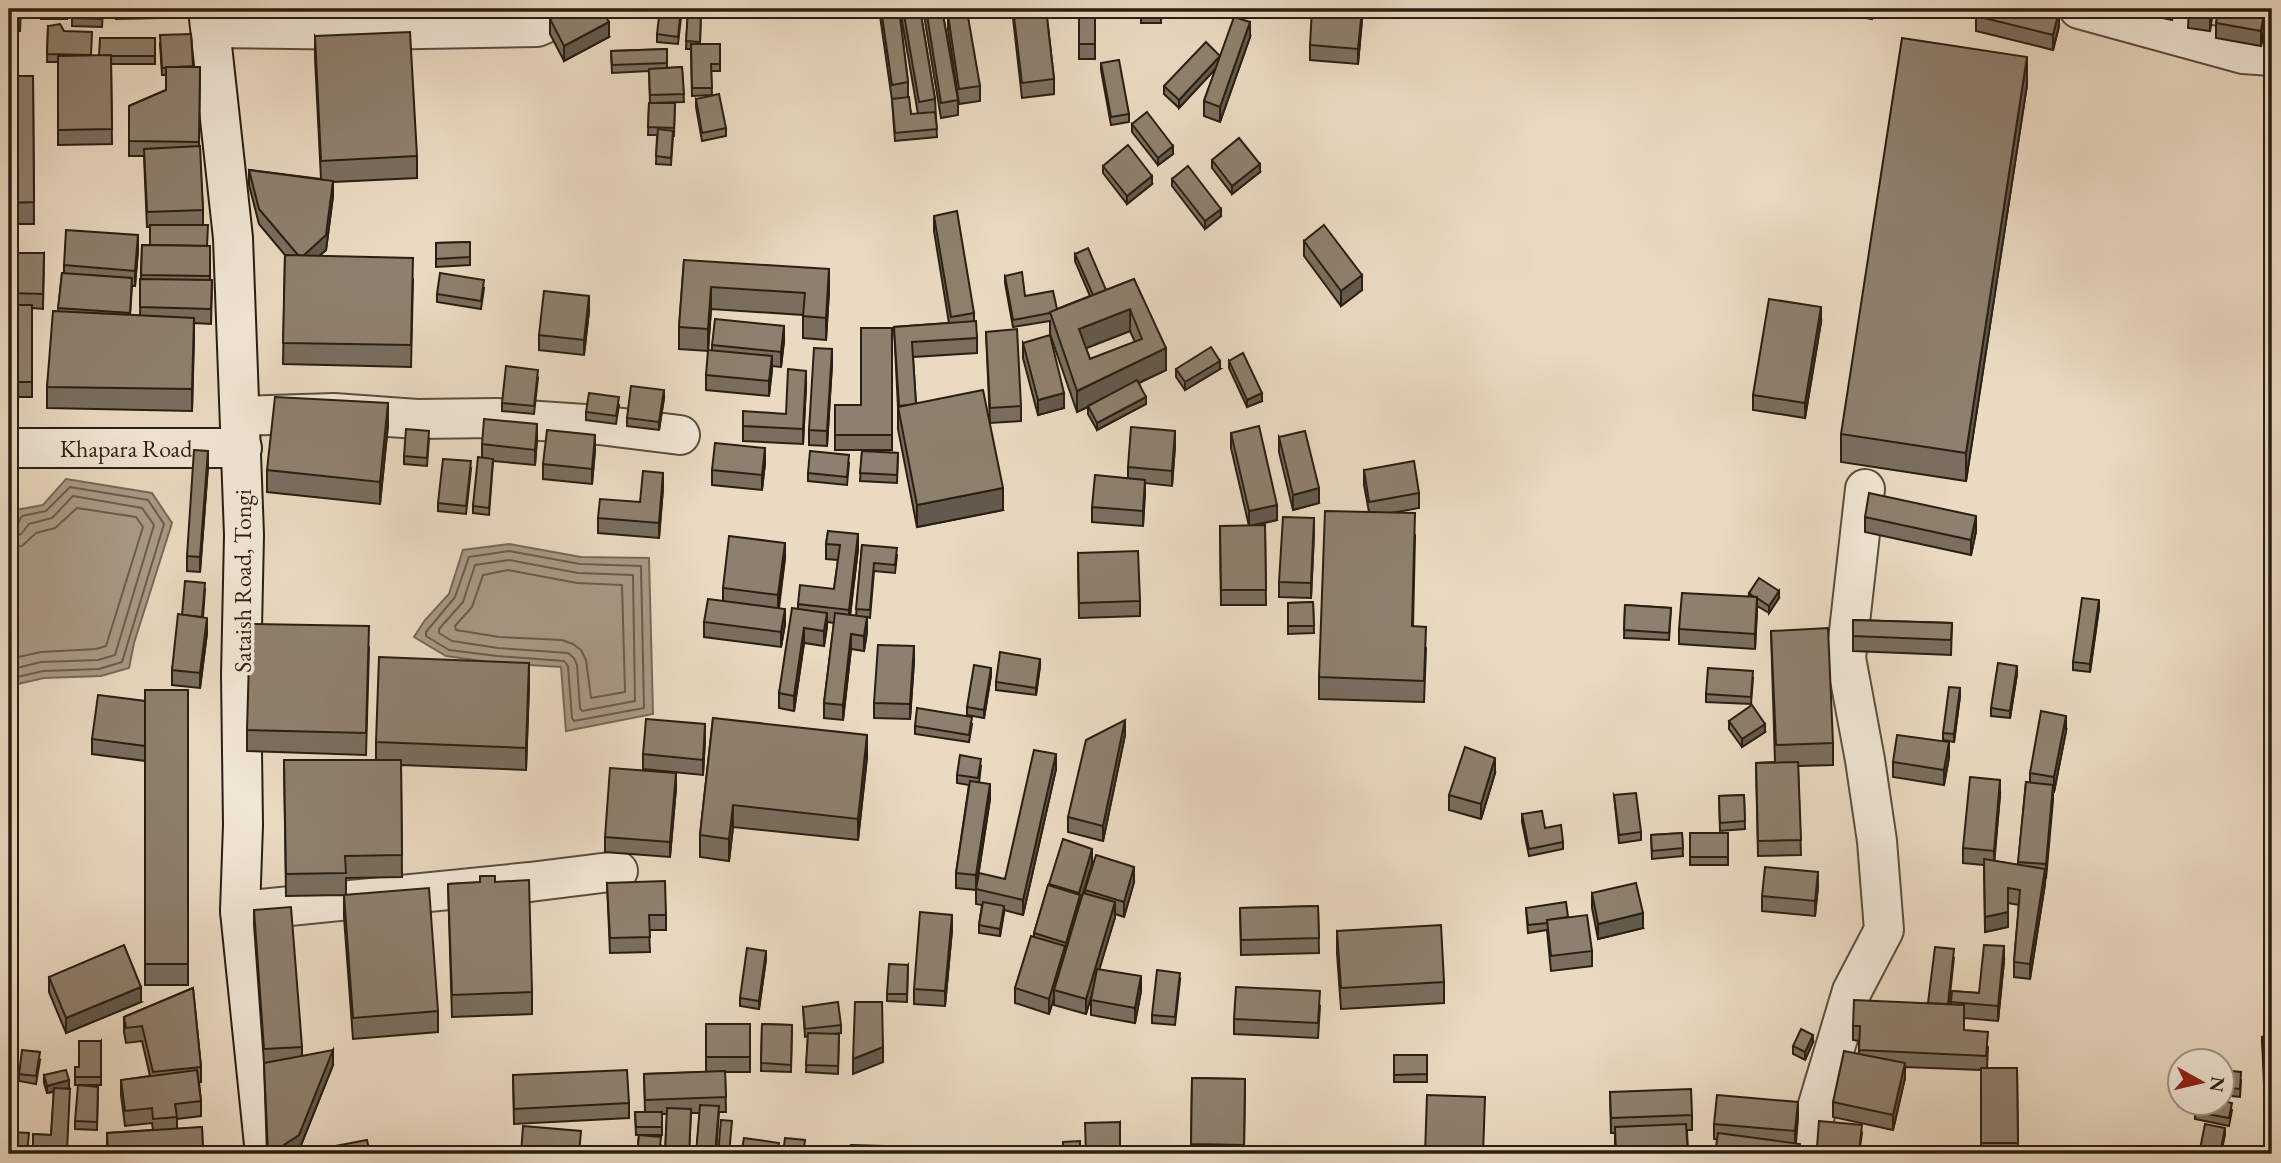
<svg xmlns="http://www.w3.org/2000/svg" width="2281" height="1163" font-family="'EB Garamond',serif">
	<rect width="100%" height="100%" fill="#eadac2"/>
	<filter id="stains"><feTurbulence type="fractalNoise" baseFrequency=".00286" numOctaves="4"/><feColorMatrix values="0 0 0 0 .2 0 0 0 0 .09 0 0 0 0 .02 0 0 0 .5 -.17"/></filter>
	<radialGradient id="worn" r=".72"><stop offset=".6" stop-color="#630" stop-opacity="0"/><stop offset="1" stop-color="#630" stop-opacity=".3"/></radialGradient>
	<g fill="#a99a86" stroke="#766958" stroke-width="2">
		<polygon points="66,479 152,493 172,523 134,643 129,668 101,676 44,678 9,686 9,531 16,510 43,505"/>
		<polygon points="509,544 581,557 649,558 653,714 566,731 561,667 497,663 446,656 414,637 425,620 449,594 463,550"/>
	</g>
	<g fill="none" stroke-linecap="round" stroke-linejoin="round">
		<g stroke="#6a5c4c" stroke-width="2">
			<polyline points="9,529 16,527 22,516 46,511 70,487 148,500 164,524 122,662 99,669 43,671 9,679"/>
			<polyline points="9,537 21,534 29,524 52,518 73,496 142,508 154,525 115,655 98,660 41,662 9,670"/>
			<polyline points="9,548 22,546 36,533 55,528 77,508 136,517 143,527 106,646 96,649 41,652 9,659"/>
			<polygon points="509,551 580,564 641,566 644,708 574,721 572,718 568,666 564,661 497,656 449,650 426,636 426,632 455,597 469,557"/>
			<polygon points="509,560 578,573 633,575 635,701 582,711 580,708 577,665 574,658 568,653 498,648 452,641 439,633 439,629 463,602 475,565"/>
			<polygon points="508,570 577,583 622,585 625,692 591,698 586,660 581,650 573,644 562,640 499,637 456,630 455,626 472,607 483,575"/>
		</g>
		<defs>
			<g id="street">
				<polyline points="2079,9 2243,54 2272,56"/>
				<polyline points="211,28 362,30 537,27 579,9"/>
				<polyline points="240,416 334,413 417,419 496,418 599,425 680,435"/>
				<polyline points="240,911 530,882 618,871"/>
				<polyline points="1811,1154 1811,1128 1852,991 1884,930 1877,841 1865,760 1846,658 1865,489"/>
			</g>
			<g id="secondary">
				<polyline points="208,9 233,238 244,535 241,675 243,825 240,911 265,1154"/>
				<path id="s1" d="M 9,448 L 242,448"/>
			</g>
		</defs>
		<use href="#street" stroke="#5a4e3e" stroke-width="42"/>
		<use href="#secondary" stroke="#2a1f12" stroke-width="42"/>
		<use href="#street" stroke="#f1e7d7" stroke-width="38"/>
		<use href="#secondary" stroke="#f1e7d7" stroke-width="38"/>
	</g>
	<g fill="#7a6e5f" stroke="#2a1f12" stroke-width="2" fill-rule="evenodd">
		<polygon points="9,9 21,9 20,31 9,31"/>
		<rect x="41" y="9" width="26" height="10"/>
		<polygon points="72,9 103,9 102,27 72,26"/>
		<polygon points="116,9 160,9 160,18 116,19"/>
		<polygon points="457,9 531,9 531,10 457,13"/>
		<polygon points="682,9 678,44 657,42 657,34"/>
		<polygon points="689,9 738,9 737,14 701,10 700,44 720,44 720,71 711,71 712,95 692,96 691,49 686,49 688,10"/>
		<polygon points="752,9 797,9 797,13"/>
		<polygon points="879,9 899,9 908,82 908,97 911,114 918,114 900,9 920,9 935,99 937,137 895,141 892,100"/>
		<polygon points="923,9 942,9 958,100 958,115 941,118"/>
		<polygon points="1012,9 1046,9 1054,79 1054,94 1022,98"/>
		<rect x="1079" y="9" width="16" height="50"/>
		<rect x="1141" y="9" width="20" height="14"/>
		<polygon points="1363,9 1358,64 1310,60 1310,45"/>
		<polygon points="1831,9 1874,9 1872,19 1831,12"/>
		<polygon points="2144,9 2175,9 2172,20 2144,14"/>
		<polygon points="2189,9 2213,9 2210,31 2188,28"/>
		<polygon points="2219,9 2268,9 2261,46 2216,38 2216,23"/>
		<polygon points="948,15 980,86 980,101 959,104 948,30"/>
		<polygon points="1976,16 2059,26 2053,50 1976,31"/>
		<polygon points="550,19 609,37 564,61 550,34"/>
		<polygon points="48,26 64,31 92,56 99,56 155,38 155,64 111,64 112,144 58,145 58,62 47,62"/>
		<polygon points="191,34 193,67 200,67 199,146 203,210 203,225 192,225 208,246 210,246 210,280 212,280 211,324 194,323 192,411 47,408 47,387 58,312 62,273 64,273 64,265 138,250 135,286 132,286 130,315 140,316 142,245 150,245 150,227 147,227 144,156 129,156 129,106 166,90 166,75 162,75 160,43"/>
		<polygon points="315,36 417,156 417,178 333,182 333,196 326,250 319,256 413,279 411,367 283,364 285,255 259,224 249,185 249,170 321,179 315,58"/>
		<polygon points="1250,37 1220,122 1204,116 1204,101 1216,68 1179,108 1164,94 1164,86 1220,56"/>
		<polygon points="667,49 667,68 682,67 684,102 650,103 649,71 612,73 611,51"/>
		<polygon points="1101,63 1129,114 1129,122 1111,125 1101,70"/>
		<polygon points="9,76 33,76 34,224 9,224"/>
		<polygon points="2027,85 1966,481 1841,462 1841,434"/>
		<polygon points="696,99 726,128 726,136 702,141 696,107"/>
		<polygon points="649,103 675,103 674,136 673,136 671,165 656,164 657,135 648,135"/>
		<polygon points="1132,124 1173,154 1158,165 1132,132"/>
		<polygon points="1212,160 1260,172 1232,194 1212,168"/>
		<polygon points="1103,166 1152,184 1127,204 1103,173"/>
		<polygon points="1172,179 1221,216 1205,229 1172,186"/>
		<polygon points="934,216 974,313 974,322 977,338 977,353 913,357 916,404 1003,510 917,527 898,429 898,407 894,327 949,323 934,231"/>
		<polygon points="1304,241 1362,290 1341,306 1304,256"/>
		<polygon points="470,242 470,265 436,267 436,243"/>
		<polygon points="44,253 43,309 32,308 32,397 9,397 9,281"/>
		<path d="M 1075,254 L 1106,290 L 1134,279 L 1166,370 L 1139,383 L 1146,404 L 1097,430 L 1088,414 L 1088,407 L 1077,412 L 1050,334 L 1050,321 L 1013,327 L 1005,283 L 1005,276 L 1025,296 L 1057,309 L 1090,296 L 1075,261 ZM 1130,331 L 1135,342 L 1090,359 L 1086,348 Z"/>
		<polygon points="684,260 829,291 826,340 803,338 803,315 711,309 708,351 679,349 679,327"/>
		<polygon points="484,288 481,309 437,302 437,294"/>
		<polygon points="589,311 584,355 539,350 539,335"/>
		<polygon points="1821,322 1805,418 1753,410 1753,395"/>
		<polygon points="892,328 892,450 835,450 835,405 861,405"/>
		<polygon points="986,332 1021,406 1021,421 990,423"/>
		<polygon points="784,341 781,367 772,366 769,396 706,390 706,375 712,350 712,345"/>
		<polygon points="1023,343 1064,408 1038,415 1023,358"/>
		<polygon points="1229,361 1262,401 1247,407 1229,368"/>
		<polygon points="832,364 827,446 809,445 809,430"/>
		<polygon points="1176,369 1220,369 1185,390 1176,377"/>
		<polygon points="538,378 534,414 502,411 502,403"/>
		<polygon points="806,386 803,444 743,441 743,426 786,414"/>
		<polygon points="664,398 659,430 627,426 627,418"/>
		<polygon points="619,405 616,424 586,420 586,412"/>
		<polygon points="388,425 380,504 267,492 267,470"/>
		<polygon points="1231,433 1277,520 1252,526 1265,525 1266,605 1221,605 1220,526 1249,526 1231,448"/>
		<polygon points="1279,437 1319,503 1293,510 1279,452"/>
		<polygon points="429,439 427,466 404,464 404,456"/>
		<polygon points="537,439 535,465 493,461 489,515 473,513 473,506 482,457 482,444"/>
		<polygon points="1175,446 1172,486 1145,483 1143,526 1092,522 1092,507 1128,478 1128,467"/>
		<polygon points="595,450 592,484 543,479 543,464"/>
		<polygon points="862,451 898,453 897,483 860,481"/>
		<polygon points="765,463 762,490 712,485 712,470"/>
		<polygon points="849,463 847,485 808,481 808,473"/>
		<polygon points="208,466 200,572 187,571 187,556"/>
		<polygon points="471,469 466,514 438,511 438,503"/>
		<polygon points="1364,470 1419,493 1419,508 1392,513 1415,535 1413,626 1426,648 1424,702 1319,699 1319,677 1369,512 1364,485"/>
		<polygon points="663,488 659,538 598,533 598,518 640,502"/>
		<polygon points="1865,517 1976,531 1971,555 1865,532"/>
		<polygon points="828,531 858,549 850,615 856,616 862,545 897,555 895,573 874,571 870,618 867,617 867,632 864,651 851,649 843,720 824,718 824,703 834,623 827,622 824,646 804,643 794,711 779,708 779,693 798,609 798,604 834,589 838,560 826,559 826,544"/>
		<polygon points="1314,533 1311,598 1279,597 1279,582"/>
		<polygon points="1078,553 1140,601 1140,616 1079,618"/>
		<polygon points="785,558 779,608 785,624 781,647 704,637 704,622 723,601 723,588"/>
		<polygon points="205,590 203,617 207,633 200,688 172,685 172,670 182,615"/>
		<polygon points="1749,593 1779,598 1769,613 1757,606 1755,649 1679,644 1679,629 1749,596"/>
		<polygon points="1313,602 1314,633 1288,634 1288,603"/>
		<polygon points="1625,605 1671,608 1669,640 1624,638"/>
		<polygon points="2099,608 2090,672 2073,670 2073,662"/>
		<polygon points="1853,620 1952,623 1951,655 1853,651"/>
		<polygon points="1771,631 1833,743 1833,765 1798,766 1801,855 1758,856 1756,763 1775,762"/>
		<polygon points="369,648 366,755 247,751 247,730"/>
		<polygon points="914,661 910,719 874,718 874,703"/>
		<polygon points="1040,666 1036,695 996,690 996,682"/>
		<polygon points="2017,674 2010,718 1991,716 1991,708"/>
		<polygon points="991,675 984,718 967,715 967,707"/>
		<polygon points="1753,678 1751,704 1706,702 1706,694"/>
		<polygon points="529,685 526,770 401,765 402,877 346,878 346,895 438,1011 438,1032 353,1039 344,917 344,895 286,896 284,760 376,760 376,742"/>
		<polygon points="188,690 188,985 145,985 145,761 92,754 92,739 145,701"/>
		<polygon points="1960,696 1954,742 1943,740 1943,733"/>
		<polygon points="713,718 867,757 858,840 733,827 729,861 700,857 700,835"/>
		<polygon points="1729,721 1765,732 1742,747 1729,729"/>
		<polygon points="972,724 969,742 915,734 915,726"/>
		<polygon points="2066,731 2054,792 2053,792 2045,884 2030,979 2014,977 2014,962 2019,905 2008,903 2008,927 1985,932 1984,865 1963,863 1963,848 2000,795 1994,861 2018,865 2026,782 2030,783 2030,773"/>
		<polygon points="1125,735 1103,841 1068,832 1068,817"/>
		<polygon points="705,739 703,775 643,769 643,754"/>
		<polygon points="1949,757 1944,785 1893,777 1893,762"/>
		<polygon points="981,766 979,783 990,799 977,883 1005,879 1056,769 1023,915 1004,910 1000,936 979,933 979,925 982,905 976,904 976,890 956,888 956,873 969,785 957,783 957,775"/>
		<polygon points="1495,773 1481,819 1449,810 1449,795"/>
		<polygon points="676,788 670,857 605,852 605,837"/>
		<polygon points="1614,795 1641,832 1641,840 1619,843"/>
		<polygon points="1744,795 1745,829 1720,831 1719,796"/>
		<polygon points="1522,814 1545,828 1563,842 1563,849 1529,856 1522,822"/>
		<polygon points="1682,833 1683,856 1652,859 1651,835"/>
		<rect x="1690" y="833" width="38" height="32"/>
		<polygon points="1092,864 1083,893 1085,893 1085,890 1134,882 1124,917 1115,914 1115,917 1099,969 1141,991 1135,1023 1091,1015 1091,1000 1093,989 1086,1014 1054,1005 1054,998 1049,1014 1015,1003 1015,988 1034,937 1034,933 1049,884"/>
		<polygon points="495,882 532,992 532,1014 452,1017 448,884"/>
		<polygon points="607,883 666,915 666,930 649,930 650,952 610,953"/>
		<polygon points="1818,887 1815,916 1762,911 1762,896"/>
		<polygon points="1592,893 1643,928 1598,939 1592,908"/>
		<polygon points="1318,906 1319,953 1241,955 1240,908"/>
		<polygon points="1526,908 1568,917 1592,951 1592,966 1551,971 1547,930 1528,933"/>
		<polygon points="254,910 302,1047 302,1056 333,1065 299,1150 293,1154 267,1154 264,1063 254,925"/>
		<polygon points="952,930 945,1006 914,1004 914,989"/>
		<polygon points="1337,931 1444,982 1444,1003 1341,1009 1337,953"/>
		<polygon points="1954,957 1949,1004 1951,1004 1952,991 1979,993 2004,961 1998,1021 1964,1018 1964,1031 1988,1047 1987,1068 2017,1068 2018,1154 1981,1154 1981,1070 1905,1067 1905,1078 1893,1130 1833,1117 1833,1102 1859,1054 1859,1041 1853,1040 1853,1026 1928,1003"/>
		<polygon points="766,959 759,1009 740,1006 740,998"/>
		<polygon points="908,965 907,1002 887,1001 887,994"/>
		<polygon points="49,977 141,1002 66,1033 49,992"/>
		<polygon points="1180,980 1175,1025 1152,1023 1152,1015"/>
		<polygon points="193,988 201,1067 201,1082 199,1082 201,1101 201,1116 177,1119 177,1129 202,1127 203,1154 107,1154 107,1133 153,1130 152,1123 125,1126 121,1095 121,1080 150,1076 142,1041 126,1043 124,1032 124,1017"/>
		<polygon points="1320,1006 1318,1038 1234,1034 1234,1019"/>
		<polygon points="803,1007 841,1025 841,1033 832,1034 839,1034 838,1074 806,1072 808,1036 805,1037"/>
		<polygon points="706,1024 750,1024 750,1072 725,1072 726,1112 719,1112 716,1154 696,1154 700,1113 691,1113 689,1154 665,1154 667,1114 662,1114 662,1135 641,1135 661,1145 660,1154 637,1154 639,1135 636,1135 635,1112 645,1112 644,1074 706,1072"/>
		<polygon points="762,1024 792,1025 791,1072 761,1071"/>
		<polygon points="2272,1036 2272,1084 2264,1085 2262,1037"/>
		<polygon points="101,1041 101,1085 75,1085 75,1067 79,1067"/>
		<polygon points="1813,1042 1805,1060 1793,1054 1793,1046"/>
		<rect x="1394" y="1055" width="33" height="27"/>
		<polygon points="40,1060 36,1084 19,1081 19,1074"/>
		<polygon points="2222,1070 2241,1080 2240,1097 2222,1095"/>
		<polygon points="44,1075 69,1088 65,1089 67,1154 33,1154 33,1134 51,1135 54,1092 47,1093 44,1083"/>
		<polygon points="513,1075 629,1103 629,1118 514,1124"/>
		<polygon points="1192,1078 1245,1079 1244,1154 1191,1154"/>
		<polygon points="98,1087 97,1130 75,1129 75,1121"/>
		<polygon points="1610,1092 1692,1115 1692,1130 1687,1130 1688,1154 1615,1154 1615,1133 1611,1133"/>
		<polygon points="2232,1110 2229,1126 2195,1119 2195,1112"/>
		<polygon points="1798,1117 1796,1143 1800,1154 1714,1139 1714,1124"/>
		<polygon points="1120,1122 1120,1154 1085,1154"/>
		<polygon points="1862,1133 1859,1154 1817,1154 1817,1147"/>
	</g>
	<g fill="#635a4d" stroke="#2a1f12" stroke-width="2">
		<polygon points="1362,9 1363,9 1358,64 1358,49"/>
		<polygon points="2211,9 2213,9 2210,31 2210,16"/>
		<polygon points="2265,9 2268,9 2261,46 2261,31"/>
		<polygon points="2059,11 2059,26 2053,50 2053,35"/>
		<polygon points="609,22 609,37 564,61 564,46"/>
		<polygon points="1250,22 1250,37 1220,122 1220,107"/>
		<polygon points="1220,56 1220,64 1179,108 1179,100"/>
		<polygon points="2027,57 2027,85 1966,481 1966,453"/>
		<polygon points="1173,146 1173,154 1158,165 1158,158"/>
		<polygon points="1260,164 1260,172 1232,194 1232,186"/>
		<polygon points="1152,176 1152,184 1127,204 1127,196"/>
		<polygon points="333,181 333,196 326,250 300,273 300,258"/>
		<polygon points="1221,209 1221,216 1205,229 1205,221"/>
		<polygon points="138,235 138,250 135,286 135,271"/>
		<polygon points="829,269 829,291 826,340 826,318"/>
		<polygon points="1362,275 1362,290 1341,306 1341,291"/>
		<polygon points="711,287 711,309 708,351 708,329"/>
		<polygon points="589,296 589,311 584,355 584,340"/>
		<polygon points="1821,307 1821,322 1805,418 1805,403"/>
		<polygon points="1130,309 1130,331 1079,351 1079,329"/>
		<polygon points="194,318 194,340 192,411 192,389"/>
		<polygon points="784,326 784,341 781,367 781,352"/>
		<polygon points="1166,348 1166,370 1077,412 1077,391"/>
		<polygon points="832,349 832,364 827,446 827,431"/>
		<polygon points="772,356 772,371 769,396 769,381"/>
		<polygon points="1220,361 1220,369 1185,390 1185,382"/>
		<polygon points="806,371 806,386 803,444 803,429"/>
		<polygon points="664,390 664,398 659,430 659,422"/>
		<polygon points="1064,393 1064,408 1038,415 1038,400"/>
		<polygon points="1262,393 1262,401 1247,407 1247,400"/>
		<polygon points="1146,397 1146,404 1097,430 1097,423"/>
		<polygon points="388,403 388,425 380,504 380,482"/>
		<polygon points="537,424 537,439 535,465 535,450"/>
		<polygon points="1175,431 1175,446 1172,486 1172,471"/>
		<polygon points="595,435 595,450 592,484 592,469"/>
		<polygon points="765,448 765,463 762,490 762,475"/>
		<polygon points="208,451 208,466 200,572 200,557"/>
		<polygon points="663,473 663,488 659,538 659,523"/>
		<polygon points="1145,480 1145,495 1143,526 1143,511"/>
		<polygon points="1003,488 1003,510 917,527 917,505"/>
		<polygon points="1319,488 1319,503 1293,510 1293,495"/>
		<polygon points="1277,505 1277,520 1249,526 1249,511"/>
		<polygon points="1976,516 1976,531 1971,555 1971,540"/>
		<polygon points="1314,518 1314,533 1311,598 1311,583"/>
		<polygon points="858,534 858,549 849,625 849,610"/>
		<polygon points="785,543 785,558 778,610 778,595"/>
		<polygon points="1779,591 1779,598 1769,613 1769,606"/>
		<polygon points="1757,597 1757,612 1755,649 1755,634"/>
		<polygon points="2099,600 2099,608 2090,672 2090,664"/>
		<polygon points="785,609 785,624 781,647 781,632"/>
		<polygon points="827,613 827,628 824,646 824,631"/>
		<polygon points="867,617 867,632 864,651 864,636"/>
		<polygon points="207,618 207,633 200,688 200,673"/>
		<polygon points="804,628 804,643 794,711 794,696"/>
		<polygon points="851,634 851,649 843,720 843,705"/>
		<polygon points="914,646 914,661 910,719 910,704"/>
		<polygon points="1040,659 1040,666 1036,695 1036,688"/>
		<polygon points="529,663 529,685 526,770 526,748"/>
		<polygon points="2017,666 2017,674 2010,718 2010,711"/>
		<polygon points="991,668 991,675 984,718 984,710"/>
		<polygon points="1960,688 1960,696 1954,742 1954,734"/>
		<polygon points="2066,716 2066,731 2054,792 2054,777"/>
		<polygon points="1125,720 1125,735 1103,841 1103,826"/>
		<polygon points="705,724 705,739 703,775 703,760"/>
		<polygon points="1765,724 1765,732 1742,747 1742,739"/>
		<polygon points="867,735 867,757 858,840 858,819"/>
		<polygon points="1949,742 1949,757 1944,785 1944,770"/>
		<polygon points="1056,754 1056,769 1023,915 1023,900"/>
		<polygon points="1495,758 1495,773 1481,819 1481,804"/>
		<polygon points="676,773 676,788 670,857 670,842"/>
		<polygon points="2000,780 2000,795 1994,866 1994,851"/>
		<polygon points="990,784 990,799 976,890 976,875"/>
		<polygon points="2053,785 2053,800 2046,879 2046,864"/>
		<polygon points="733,805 733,827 729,861 729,839"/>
		<polygon points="1092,849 1092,864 1080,903 1066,958 1066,943 1079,900 1079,893"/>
		<polygon points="1134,867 1134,882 1124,917 1124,902"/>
		<polygon points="2045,869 2045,884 2030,979 2030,964"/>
		<polygon points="1818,872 1818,887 1815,916 1815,901"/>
		<polygon points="1115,902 1115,917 1086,1014 1086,999"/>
		<polygon points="1004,906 1004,913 1000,936 1000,929"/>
		<polygon points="2008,912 2008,927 1985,932 1985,917"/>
		<polygon points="1643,913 1643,928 1598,939 1598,924"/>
		<polygon points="952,915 952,930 945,1006 945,991"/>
		<polygon points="1065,946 1065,961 1054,990 1054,998 1049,1014 1049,999"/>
		<polygon points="2004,946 2004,961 1998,1021 1998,1006"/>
		<polygon points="766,951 766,959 759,1009 759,1001"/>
		<polygon points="1141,976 1141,991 1135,1023 1135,1008"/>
		<polygon points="141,987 141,1002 66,1033 66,1018"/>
		<polygon points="1813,1035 1813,1042 1805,1060 1805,1052"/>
		<polygon points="883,1047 883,1062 853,1074 853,1059"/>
		<polygon points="333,1050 333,1065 299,1150 293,1154 270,1154"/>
		<polygon points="1905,1063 1905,1078 1893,1130 1893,1115"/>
		<polygon points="69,1080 69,1088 47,1093 47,1086"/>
		<polygon points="1798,1102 1798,1117 1795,1146 1795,1131"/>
		<polygon points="2225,1128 2225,1135 2221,1154 2220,1154"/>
	</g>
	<g fill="#8e806e" stroke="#2a1f12" stroke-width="2" fill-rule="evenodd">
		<rect x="9" y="9" width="11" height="7"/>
		<polygon points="72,9 102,9 102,19 72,18"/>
		<polygon points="116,9 160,9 160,10 116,11"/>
		<polygon points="570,9 601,9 609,22 564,46 550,19"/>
		<polygon points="660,9 681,9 678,37 657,34"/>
		<polygon points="881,9 899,9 908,82 892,85"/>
		<polygon points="903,9 920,9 935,99 919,102"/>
		<polygon points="926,9 942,9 958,100 941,103"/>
		<polygon points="1013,9 1046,9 1054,79 1022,83"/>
		<rect x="1079" y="9" width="16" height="35"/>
		<polygon points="1312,9 1362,9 1358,49 1310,45"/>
		<polygon points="1855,9 1872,9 1872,12"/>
		<polygon points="1978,9 2051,9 2059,11 2053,35 1976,16"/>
		<polygon points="2189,9 2211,9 2210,16 2188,13"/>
		<polygon points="2219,9 2265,9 2261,31 2216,23"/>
		<polygon points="688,10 701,10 700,42 686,41"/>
		<polygon points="967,11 980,86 959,89 948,15"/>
		<polygon points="1234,17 1250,22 1220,107 1204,101"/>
		<polygon points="60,24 64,31 92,32 91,55 47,54 48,26"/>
		<polygon points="410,32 417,156 321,161 315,36"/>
		<polygon points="191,34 193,66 162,68 160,35"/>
		<polygon points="100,38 155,38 155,56 99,56"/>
		<polygon points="1902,38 2027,57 1966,453 1841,434"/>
		<polygon points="1206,42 1220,56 1179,100 1164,86"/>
		<polygon points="691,44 720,44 720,64 711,64 712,88 692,88"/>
		<polygon points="667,49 667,63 612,65 611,51"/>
		<polygon points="111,55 112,129 58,130 58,56"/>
		<polygon points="1119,60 1129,114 1111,117 1101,63"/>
		<polygon points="166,67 200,67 199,142 129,141 129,106 166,90"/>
		<polygon points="682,67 684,94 650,95 649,69"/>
		<polygon points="9,76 33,76 34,202 9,203"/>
		<polygon points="719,94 726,128 702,133 696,99"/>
		<polygon points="909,97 911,114 935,112 937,129 895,133 892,99"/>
		<polygon points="649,103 675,103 674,128 648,127"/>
		<polygon points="1147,112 1173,146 1158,158 1132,124"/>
		<polygon points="658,129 673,131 671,158 656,156"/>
		<polygon points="1239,138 1260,164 1232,186 1212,160"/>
		<polygon points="1128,145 1152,176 1127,196 1103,166"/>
		<polygon points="200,146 203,210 147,212 144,149"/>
		<polygon points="1188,166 1221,209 1205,221 1172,179"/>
		<polygon points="249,170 333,181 326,235 303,256 298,255 259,209"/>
		<polygon points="957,211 974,313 951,317 934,216"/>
		<polygon points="150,225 208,225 207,246 150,245"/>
		<polygon points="1324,225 1362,275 1341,291 1304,241"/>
		<polygon points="66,230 138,235 135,271 64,265"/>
		<polygon points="470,242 470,257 436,259 436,243"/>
		<polygon points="142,245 210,246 210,276 141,275"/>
		<polygon points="1088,248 1106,290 1093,295 1075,254"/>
		<polygon points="9,253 44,253 43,294 9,293"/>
		<polygon points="285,255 413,258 411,345 283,343"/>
		<polygon points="684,260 829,269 826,318 803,316 805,293 711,287 708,329 679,327"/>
		<polygon points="1022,272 1025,296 1053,291 1057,309 1050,313 1013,320 1005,276"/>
		<polygon points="62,273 132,278 130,313 58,308"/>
		<polygon points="440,273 484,280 481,301 437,294"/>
		<polygon points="140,279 212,280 211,309 140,307"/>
		<path d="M 1134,279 L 1166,348 L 1077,391 L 1050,312 ZM 1130,309 L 1142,339 L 1090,359 L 1079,329 Z"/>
		<polygon points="544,291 589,296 584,340 539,335"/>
		<polygon points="1769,299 1821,307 1805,403 1753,395"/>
		<rect x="9" y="305" width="23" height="77"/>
		<polygon points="53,311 194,318 192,389 47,387"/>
		<polygon points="715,319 784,326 781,352 712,345"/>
		<polygon points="976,321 977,338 912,342 916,404 899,406 894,327"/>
		<polygon points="861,328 892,328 892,435 835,435 835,405 861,405"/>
		<polygon points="1017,329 1021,406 990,408 986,332"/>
		<polygon points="1050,335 1064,393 1038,400 1023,343"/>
		<polygon points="1211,347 1220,361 1185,382 1176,369"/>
		<polygon points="814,348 832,349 827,431 809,430"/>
		<polygon points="708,350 772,356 769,381 706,375"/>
		<polygon points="1243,353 1262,393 1247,400 1229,361"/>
		<polygon points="506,366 538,370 534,406 502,403"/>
		<polygon points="788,369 806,371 803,429 743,426 743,411 786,414"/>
		<polygon points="1137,380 1146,397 1097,423 1088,406"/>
		<polygon points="631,386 664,390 659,422 627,418"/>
		<polygon points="983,390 1003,488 917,505 898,407"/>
		<polygon points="589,393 619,397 616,416 586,412"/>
		<polygon points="275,397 388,403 380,482 267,470"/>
		<polygon points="484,419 537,424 535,450 482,444"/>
		<polygon points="1259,426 1277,505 1249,511 1231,433"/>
		<polygon points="1131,427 1175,431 1172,471 1128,467"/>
		<polygon points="406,429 429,431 427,458 404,456"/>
		<polygon points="547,430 595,435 592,469 543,464"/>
		<polygon points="1305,431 1319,488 1293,495 1279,437"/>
		<polygon points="715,443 765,448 762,475 712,470"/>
		<polygon points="194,450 208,451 200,557 187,556"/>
		<polygon points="810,451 849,455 847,477 808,473"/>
		<polygon points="862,451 898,453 897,475 860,473"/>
		<polygon points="478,457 493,459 489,508 473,506"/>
		<polygon points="443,459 471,461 466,506 438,503"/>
		<polygon points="1414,461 1419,493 1369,502 1364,470"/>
		<polygon points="643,471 663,473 659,523 598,518 600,499 640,502"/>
		<polygon points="1095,475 1145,480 1143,511 1092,507"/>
		<polygon points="1869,493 1976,516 1971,540 1865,517"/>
		<polygon points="1325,511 1415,513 1412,626 1426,627 1424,681 1319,677"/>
		<polygon points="1283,517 1314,518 1311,583 1279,582"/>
		<polygon points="1265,525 1266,590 1221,590 1220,526"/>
		<polygon points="828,531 858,534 849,610 798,604 800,585 834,589 840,545 826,544"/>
		<polygon points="729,536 785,543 778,595 723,588"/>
		<polygon points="862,545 897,548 895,565 874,563 870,610 856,609"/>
		<polygon points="1138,551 1140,601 1079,603 1078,553"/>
		<polygon points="1759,578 1779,591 1769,606 1757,598 1757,597 1754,597 1749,593"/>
		<polygon points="185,581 205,583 202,617 182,615"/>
		<polygon points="1682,593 1757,597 1755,634 1679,629"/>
		<polygon points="2082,598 2099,600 2090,664 2073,662"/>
		<polygon points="708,599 785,609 781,632 704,622"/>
		<polygon points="1313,602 1314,626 1288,626 1288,603"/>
		<polygon points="1625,605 1671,608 1669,633 1624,630"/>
		<polygon points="792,608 827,613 824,631 804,628 794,696 779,693"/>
		<polygon points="835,613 867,617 864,636 851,634 843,705 824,703"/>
		<polygon points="178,614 207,618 200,673 172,670"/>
		<polygon points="1853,620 1952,623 1951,640 1853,636"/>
		<polygon points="250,624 369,626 366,733 247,730"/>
		<polygon points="1828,628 1833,743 1776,745 1771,631"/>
		<polygon points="878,645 914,646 910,704 874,703"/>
		<polygon points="1000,652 1040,659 1036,688 996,682"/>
		<polygon points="379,657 529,663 526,748 376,742"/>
		<polygon points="1998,663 2017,666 2010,711 1991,708"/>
		<polygon points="974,665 991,668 984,710 967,707"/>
		<polygon points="1708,668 1753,671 1751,697 1706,694"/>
		<polygon points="1949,687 1960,688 1954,734 1943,733"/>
		<rect x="145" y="690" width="43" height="274"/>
		<polygon points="98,695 145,701 145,746 92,739"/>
		<polygon points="1752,705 1765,724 1742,739 1729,721"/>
		<polygon points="917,708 972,717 969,735 915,726"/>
		<polygon points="2041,711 2066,716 2054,777 2030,773"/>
		<polygon points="713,718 867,735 858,819 733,805 729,839 700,835"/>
		<polygon points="646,719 705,724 703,760 643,754"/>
		<polygon points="1125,720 1103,826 1068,817 1086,740"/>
		<polygon points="1897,735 1949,742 1944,770 1893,762"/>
		<polygon points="1465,747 1495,758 1481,804 1449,795"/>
		<polygon points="1034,750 1056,754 1023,900 976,889 979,873 1005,879"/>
		<polygon points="960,755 981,759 978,778 957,775"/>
		<polygon points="284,760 401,760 402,855 345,856 346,873 286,874"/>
		<polygon points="1798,762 1801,840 1758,841 1756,763"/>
		<polygon points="610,768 676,773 670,842 605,837"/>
		<polygon points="1970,777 2000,780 1994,851 1963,848"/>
		<polygon points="970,781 990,784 976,875 956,873"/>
		<polygon points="2026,782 2053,785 2046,864 2018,862"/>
		<polygon points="1636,793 1641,832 1619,835 1614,795"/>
		<polygon points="1744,795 1745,821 1720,823 1719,796"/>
		<polygon points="1542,811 1545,828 1561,825 1563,842 1529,849 1522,814"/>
		<polygon points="1682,833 1683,848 1652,851 1651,835"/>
		<rect x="1690" y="833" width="38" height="24"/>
		<polygon points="1063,839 1092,849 1079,893 1049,884"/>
		<polygon points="1096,855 1134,867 1124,902 1085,890"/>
		<polygon points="1984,859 2045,869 2030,964 2014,962 2020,890 2008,888 2008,912 1985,917"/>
		<polygon points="1765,867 1818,872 1815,901 1762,896"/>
		<polygon points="480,876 495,876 495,882 529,880 532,992 452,995 448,884 480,882"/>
		<polygon points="665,881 666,915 649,915 650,937 610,938 607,883"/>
		<polygon points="1636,883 1643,913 1598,924 1592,893"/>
		<polygon points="1048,885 1080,895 1066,943 1034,933"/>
		<polygon points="429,888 438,1011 353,1018 344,895"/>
		<polygon points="1083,893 1115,902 1086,999 1054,990"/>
		<polygon points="983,902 1004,906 1000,929 979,925"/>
		<polygon points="1566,902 1568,917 1547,920 1547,923 1528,925 1526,908"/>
		<polygon points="1318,906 1319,938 1241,940 1240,908"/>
		<polygon points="291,907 302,1047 264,1049 254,910"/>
		<polygon points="920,912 952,915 945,991 914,989"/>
		<polygon points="1587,915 1592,951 1551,956 1547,920"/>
		<polygon points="1441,925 1444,982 1341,988 1337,931"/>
		<polygon points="1031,936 1065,946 1049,999 1015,988"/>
		<polygon points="124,945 141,987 66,1018 49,977"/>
		<polygon points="1984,945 2004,946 1998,1006 1951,1002 1952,991 1979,993"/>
		<polygon points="1935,947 1954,949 1948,1004 1928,1003"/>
		<polygon points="747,948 766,951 759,1001 740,998"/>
		<polygon points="889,964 908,965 907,994 887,994"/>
		<polygon points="1097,969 1141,976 1135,1008 1091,1000"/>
		<polygon points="1157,970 1180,973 1175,1017 1152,1015"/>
		<polygon points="1236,987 1320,991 1318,1023 1234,1019"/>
		<polygon points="193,988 201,1067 153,1072 142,1026 126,1028 124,1017"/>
		<polygon points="1854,1000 1964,1005 1964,1030 1988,1032 1986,1056 1859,1050 1860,1026 1853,1026"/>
		<polygon points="838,1002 841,1025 805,1029 803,1007"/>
		<polygon points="855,1002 882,1002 883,1047 853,1059"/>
		<rect x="706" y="1024" width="44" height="33"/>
		<polygon points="762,1024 792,1025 791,1065 761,1063"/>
		<polygon points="1801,1029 1813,1035 1805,1052 1793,1046"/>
		<polygon points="808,1033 839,1034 838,1066 806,1065"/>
		<polygon points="2272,1036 2272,1069 2264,1070 2262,1037"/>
		<polygon points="79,1041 101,1041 101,1077 75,1077 75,1067 79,1067"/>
		<polygon points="22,1050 40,1052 36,1076 19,1074"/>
		<polygon points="333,1050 299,1135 270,1154 268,1154 264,1063"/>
		<polygon points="1844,1051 1905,1063 1893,1115 1833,1102"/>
		<polygon points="1394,1055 1427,1055 1427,1074 1394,1075"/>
		<polygon points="1981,1068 2017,1068 2018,1143 1981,1143"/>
		<polygon points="66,1070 69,1080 47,1086 44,1075"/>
		<polygon points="197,1070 201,1101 175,1104 177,1117 153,1119 152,1108 125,1111 121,1080"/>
		<polygon points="627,1070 629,1103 514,1109 513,1075"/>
		<polygon points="2222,1070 2241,1072 2240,1089 2222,1087"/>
		<polygon points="725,1071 726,1097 645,1100 644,1074"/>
		<polygon points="1192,1078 1245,1079 1244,1145 1191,1144"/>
		<polygon points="78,1085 98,1087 97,1122 75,1121"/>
		<polygon points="54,1088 70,1089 67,1150 33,1148 33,1134 51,1135"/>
		<polygon points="1691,1089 1692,1115 1611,1118 1610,1092"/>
		<polygon points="1427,1095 1485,1097 1483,1154 1425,1154"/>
		<polygon points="1717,1095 1798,1102 1795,1131 1714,1124"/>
		<polygon points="2222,1101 2232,1103 2229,1118 2195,1112 2196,1103 2222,1103"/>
		<polygon points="700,1105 719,1106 715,1154 696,1154"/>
		<polygon points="667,1108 691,1109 689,1154 665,1154"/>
		<polygon points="635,1112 662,1112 662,1127 636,1127"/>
		<polygon points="721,1120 732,1121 729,1154 718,1154"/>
		<polygon points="1819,1121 1862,1125 1859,1151 1817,1147"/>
		<polygon points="1120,1122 1120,1147 1115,1147 1115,1154 1086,1154 1085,1123"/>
		<polygon points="1686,1124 1688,1154 1616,1154 1615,1127"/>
		<polygon points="2205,1124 2225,1128 2220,1154 2199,1154"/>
		<polygon points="523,1126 581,1131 579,1154 521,1154"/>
		<polygon points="202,1127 203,1152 172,1154 108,1154 107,1133"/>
		<polygon points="9,1132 29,1133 27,1154 9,1154"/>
		<polygon points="1718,1133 1800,1144 1799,1154 1715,1154"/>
		<polygon points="639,1135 661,1137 659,1154 637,1154"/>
		<polygon points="744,1138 779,1143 777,1154 741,1154"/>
		<polygon points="785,1138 805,1140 803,1154 783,1154"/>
		<polygon points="367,1140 370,1154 336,1154 335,1146"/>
		<polygon points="1080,1141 1080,1154 1063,1154 1063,1142"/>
		<polygon points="851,1145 883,1146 883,1154 851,1154"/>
		<polygon points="1863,1146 1886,1147 1886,1154 1863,1154"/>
		<rect x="1128" y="1153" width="28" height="1"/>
	</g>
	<g text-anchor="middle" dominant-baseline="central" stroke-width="7" stroke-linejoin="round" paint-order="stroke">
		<g font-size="24" fill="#2a1f12" stroke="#f1e7d7">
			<text stroke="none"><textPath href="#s1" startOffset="117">Khapara Road</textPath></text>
			<text transform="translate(242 581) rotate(-90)">Sataish Road, Tongi</text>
		</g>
	</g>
	<rect width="2281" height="1163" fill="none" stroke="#eadac2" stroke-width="35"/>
	<rect x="10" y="10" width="2260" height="1142" fill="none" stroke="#2a1f12" stroke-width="3.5"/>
	<rect x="18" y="18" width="2246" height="1128" fill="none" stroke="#2a1f12" stroke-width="2"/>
	<g transform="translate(2201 1082) rotate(98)"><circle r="33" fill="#f1e7d7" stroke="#a19788" stroke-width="2"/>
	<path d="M0-5L12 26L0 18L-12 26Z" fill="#8f2418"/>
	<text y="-10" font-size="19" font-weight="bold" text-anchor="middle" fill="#2a1f12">N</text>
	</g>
	<rect width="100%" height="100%" filter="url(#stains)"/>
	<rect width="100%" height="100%" fill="url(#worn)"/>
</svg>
